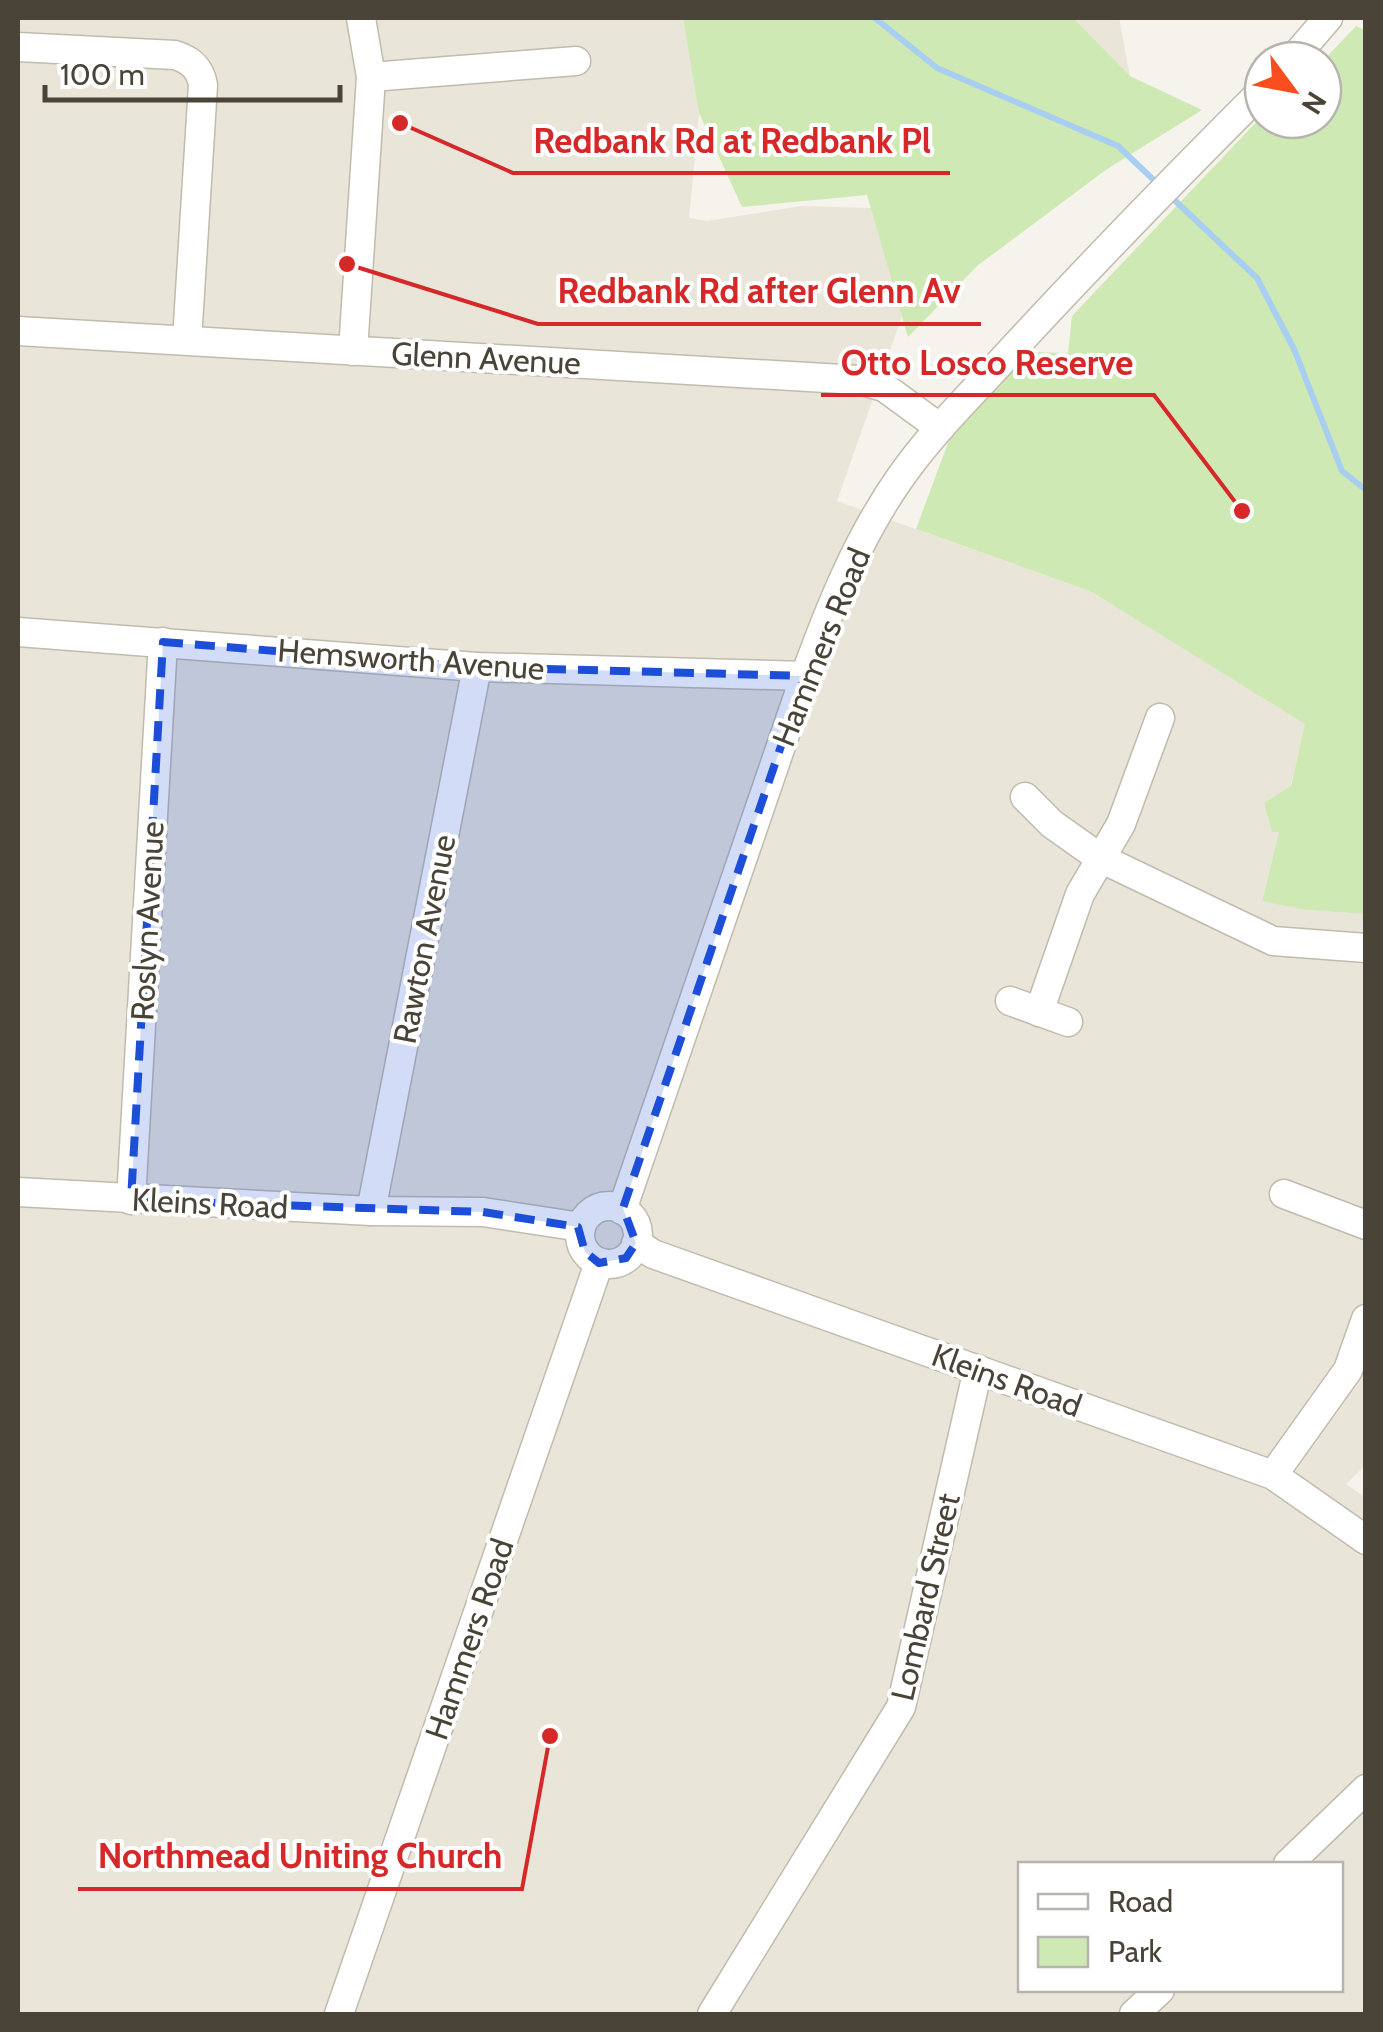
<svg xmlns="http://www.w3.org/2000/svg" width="1383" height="2032" font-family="Cabin,sans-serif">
	<rect width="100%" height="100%" fill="#f5f3eb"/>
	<g fill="#e9e5d9" fill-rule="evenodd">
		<path d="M 18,18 L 683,18 L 699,113 L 689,218 L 707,221 L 802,206 L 871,208 L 902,316 L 837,501 L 1090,591 L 1306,724 L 1262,900 L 1306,910 L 1365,914 L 1366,1465 L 1346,1484 L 1366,1498 L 1365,2014 L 18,2014 ZM 1021,1864 L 1340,1864 L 1340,1990 L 1021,1990 Z"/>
		<polygon points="1011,18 1119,18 1130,76"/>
	</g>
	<g fill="#cee9b4">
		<polygon points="683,18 1073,18 1130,76 1202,110 1107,169 977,266 908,337 867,195 742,207 699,113"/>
		<polygon points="1356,26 1365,30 1365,914 1306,910 1262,901 1279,832 1272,832 1264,803 1291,786 1305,724 1090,591 916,529 948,443 998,379 1031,352 1068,353 1072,316 1263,115 1263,120 1323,120 1323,61"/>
	</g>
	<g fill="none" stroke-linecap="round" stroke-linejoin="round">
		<g stroke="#a8cef1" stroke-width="6">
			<polyline points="875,18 937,68 1118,146 1159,185"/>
			<polyline points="1168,194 1257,278 1294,349 1342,471 1366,490"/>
		</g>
		<defs>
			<g id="minor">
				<path d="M 18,47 L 175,55 C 191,60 200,68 203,85 L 187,340"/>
				<polyline points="1292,60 1328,18"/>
				<polyline points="371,77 576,61"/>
				<polyline points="18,331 859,380 884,387 940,428"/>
				<polyline points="353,351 371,77 361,18"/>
				<polyline points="18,632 477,667 805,676"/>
				<polyline points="1025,797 1052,824 1100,858 1273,941 1366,948"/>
				<polyline points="1010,1001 1068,1022"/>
				<polyline points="1039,1012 1080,894 1121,824 1160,718"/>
				<polyline points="18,1192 371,1211 483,1212 581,1227"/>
				<polyline points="1284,1194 1366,1225"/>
				<polyline points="131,1200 163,642"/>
				<circle cx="609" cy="1235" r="29"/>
				<path d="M 622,1210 L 805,676 C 830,607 858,538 900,478 C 932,432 973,393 1010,352 C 1092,263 1177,176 1263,90"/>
				<polyline points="371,1211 477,667"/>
				<polyline points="636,1243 653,1254 1273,1475 1366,1540"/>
				<polyline points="1273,1475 1348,1370 1366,1319"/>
				<polyline points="1288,1864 1366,1789"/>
				<polyline points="339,2014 599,1263"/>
				<polyline points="712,2014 901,1707 978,1369"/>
				<polyline points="1134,2014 1160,1990"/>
			</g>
		</defs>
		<use href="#minor" stroke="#c1bbad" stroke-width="31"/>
		<use href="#minor" stroke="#fff" stroke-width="28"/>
	</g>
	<path fill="#1d4ed8" fill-opacity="0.2" stroke="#1d4ed8" stroke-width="8" stroke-dasharray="20 12" stroke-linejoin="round" d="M 163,642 L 477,667 L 805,676 L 623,1208 L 636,1243 L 626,1258 L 599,1263 L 585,1252 L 578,1227 L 483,1212 L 131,1200 Z"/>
	<g text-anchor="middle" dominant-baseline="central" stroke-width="8" stroke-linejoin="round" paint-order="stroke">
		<g font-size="32" fill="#4a4438" stroke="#fff">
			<text transform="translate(486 358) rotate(3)">Glenn Avenue</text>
			<text transform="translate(821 647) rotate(-68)">Hammers Road</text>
			<text transform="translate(411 659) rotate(4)">Hemsworth Avenue</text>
			<text transform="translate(147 921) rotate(-87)">Roslyn Avenue</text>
			<text transform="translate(424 939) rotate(-79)">Rawton Avenue</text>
			<text transform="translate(210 1203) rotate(3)">Kleins Road</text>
			<text transform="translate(1007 1380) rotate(20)">Kleins Road</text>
			<text transform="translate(925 1597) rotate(-77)">Lombard Street</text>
			<text transform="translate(469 1639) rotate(-71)">Hammers Road</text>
		</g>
	</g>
	<path fill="none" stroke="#d62828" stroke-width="4" d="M400 123L513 173H950M347 264L538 324H981M1242 511L1154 395H821M550 1736L522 1889H78"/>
	<g fill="#d62828" stroke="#fff" stroke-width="4">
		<circle cx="400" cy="123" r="10"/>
		<circle cx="347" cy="264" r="10"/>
		<circle cx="1242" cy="511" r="10"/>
		<circle cx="550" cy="1736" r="10"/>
	</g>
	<g font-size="35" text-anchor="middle" font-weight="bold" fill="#d62828" stroke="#fff" stroke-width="8" stroke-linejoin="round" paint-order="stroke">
		<text x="732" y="153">Redbank Rd at Redbank Pl</text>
		<text x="759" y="303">Redbank Rd after Glenn Av</text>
		<text x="987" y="375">Otto Losco Reserve</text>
		<text x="300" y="1868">Northmead Uniting Church</text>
	</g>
	<rect width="1383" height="2032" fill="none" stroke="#4a4438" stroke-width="40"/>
	<rect x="1018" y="1862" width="325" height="130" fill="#ffffff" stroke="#b7b4af" stroke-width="2.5"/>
	<rect x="1038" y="1894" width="50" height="15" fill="#ffffff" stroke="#b7b4af" stroke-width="2.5"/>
	<text x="1108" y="1912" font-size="30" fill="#4a4438">Road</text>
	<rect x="1038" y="1937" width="50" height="30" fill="#cee9b4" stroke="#b7b4af" stroke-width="2.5"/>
	<text x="1108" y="1962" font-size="30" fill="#4a4438">Park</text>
	<g transform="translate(1293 90) rotate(122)"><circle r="48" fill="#ffffff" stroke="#b7b4af" stroke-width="2.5"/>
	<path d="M0-8L18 38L0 25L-18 38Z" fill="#f94d1e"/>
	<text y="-15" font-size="28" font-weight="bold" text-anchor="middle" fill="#4a4438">N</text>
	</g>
	<path d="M45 85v15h295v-15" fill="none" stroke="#4a4438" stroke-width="5"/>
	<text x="60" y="85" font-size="30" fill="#4a4438" stroke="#ffffff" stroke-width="8" paint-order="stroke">100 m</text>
</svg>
